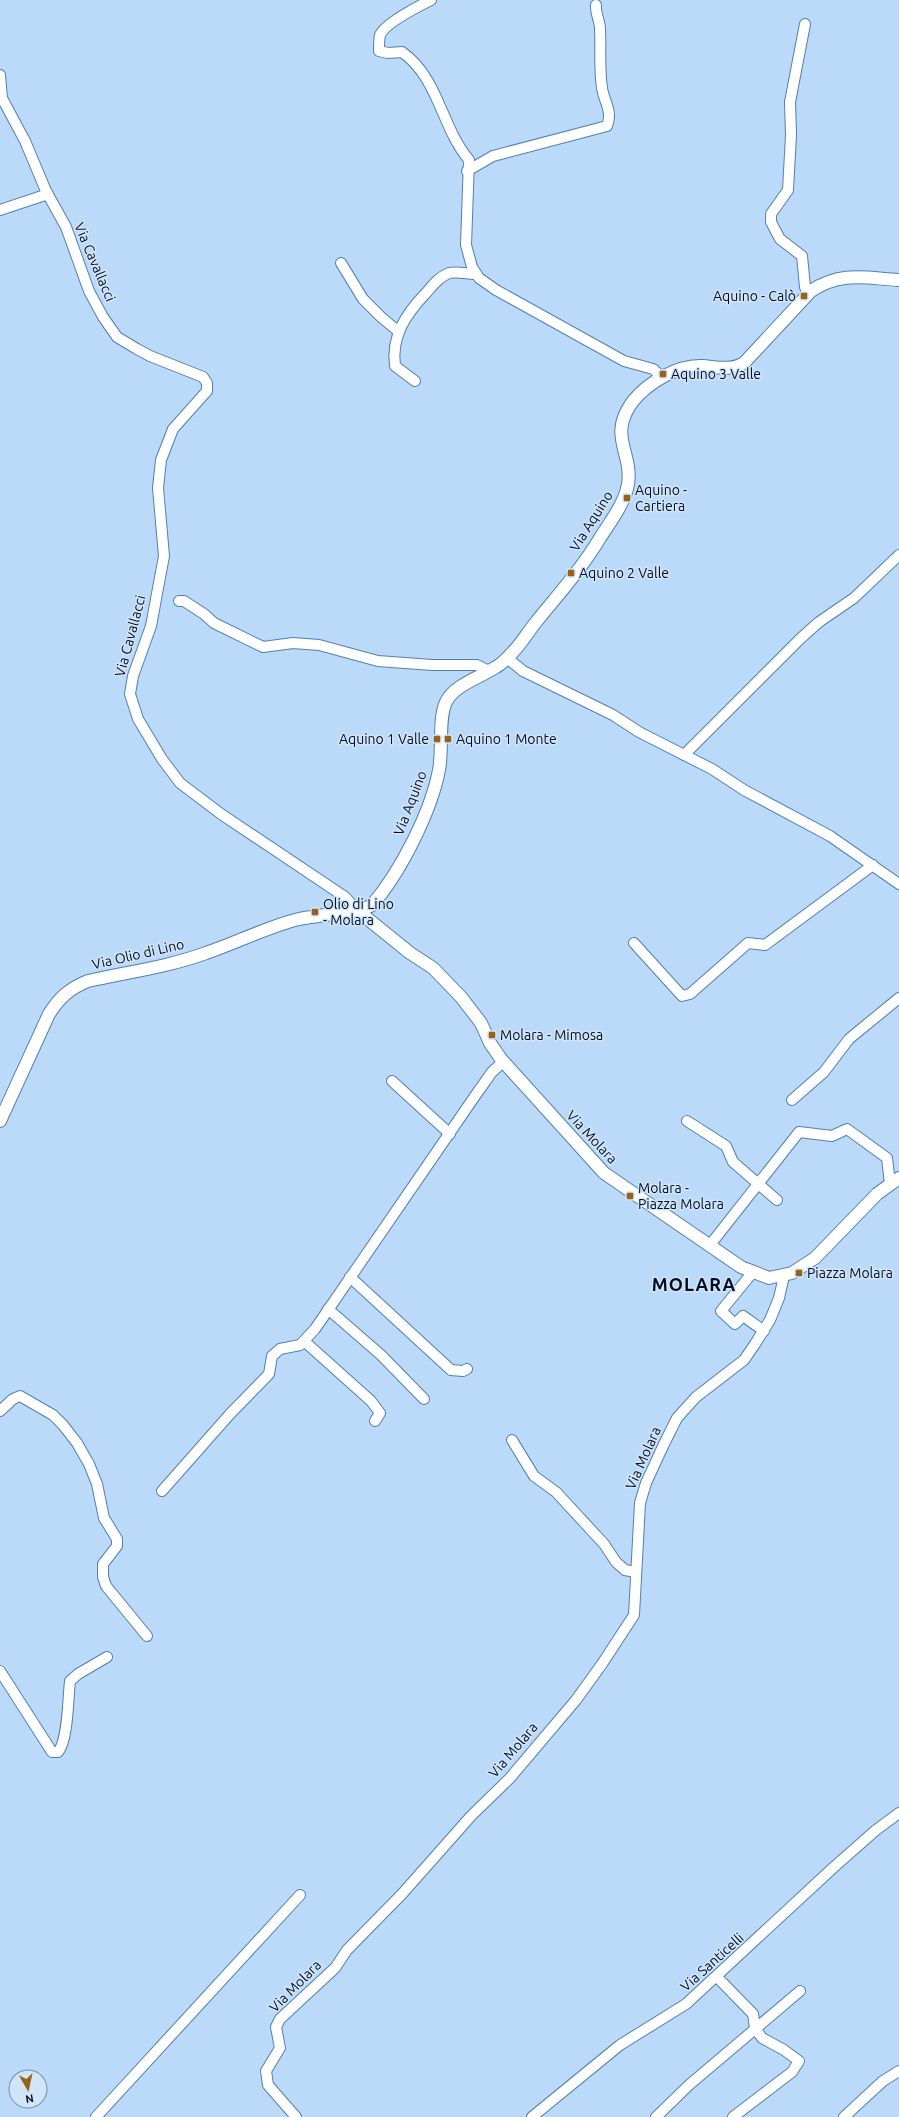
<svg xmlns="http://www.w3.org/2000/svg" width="899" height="2117" font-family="Ubuntu,sans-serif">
	<rect width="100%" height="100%" fill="#bbd9f8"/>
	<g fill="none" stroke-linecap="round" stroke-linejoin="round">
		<defs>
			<g id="minor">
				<path d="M 431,0 C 419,6 385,23 380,35 C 379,39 379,46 379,51 L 388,53 L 402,52 C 439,78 441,127 469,160 L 466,245 L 472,267 L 479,278 L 496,290 L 624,361 L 653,369 L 662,377"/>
				<polyline points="805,24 790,102 791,135 788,190 771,214 771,222 780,239 802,256 805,287 808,295"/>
				<polyline points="0,75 2,98 25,141 46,191 66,227 89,291 103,317 117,337 137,349 150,356 203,377 207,383 207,391 173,429 161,460 158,488 164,556 151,626 133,676 130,694 138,719 162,759 180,783 221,814 345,897 358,911"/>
				<path d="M 467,171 L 493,156 L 607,126 C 613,111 604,102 602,88 C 599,68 601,49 600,29 C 600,20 595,14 596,5"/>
				<polyline points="0,210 48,194"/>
				<polyline points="341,263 363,299 381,317 399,332"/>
				<path d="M 415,381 L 395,366 C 391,336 406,314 426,293 C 433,285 439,277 449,273 C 456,271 468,274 476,274"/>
				<polyline points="179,601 184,601 204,614 214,623 263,647 293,643 319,645 378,661 432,665 477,665 489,671"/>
				<polyline points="507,658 523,671 613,715 639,732 712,769 744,790 830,836 899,884"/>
				<polyline points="684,755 801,638 819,622 854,598 899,555"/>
				<polyline points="634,943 682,996 690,994 748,943 765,945 873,865"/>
				<polyline points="392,1081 450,1134"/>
				<polyline points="792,1100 824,1072 849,1039 899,998"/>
				<polyline points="687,1121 726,1146 733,1162 777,1200"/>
				<polyline points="710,1245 799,1132 832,1136 847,1129 887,1158 890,1184"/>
				<polyline points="753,1272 721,1311 735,1324 743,1316 764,1331"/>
				<polyline points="350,1277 451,1370 463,1371 467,1369"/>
				<polyline points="328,1309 381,1355 424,1399"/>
				<polyline points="304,1341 371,1401 380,1413 375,1421"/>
				<polyline points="0,1411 13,1399 20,1396 53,1415 63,1425 77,1443 89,1464 97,1484 104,1518 117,1539 117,1546 103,1564 103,1577 106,1586 147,1636"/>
				<polyline points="512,1440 534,1476 556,1492 604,1544 616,1562 625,1570 636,1572"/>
				<polyline points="162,1491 230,1414 269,1374 272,1356 280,1349 300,1345 315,1329 475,1096 492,1072 503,1062"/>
				<path d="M 0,1671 L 52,1752 L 58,1752 C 68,1741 68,1698 70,1681 L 78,1674 L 107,1657"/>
				<polyline points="717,1977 753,2014 755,2028 762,2038 784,2050 799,2061 792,2072 733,2117"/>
				<polyline points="96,2117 300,1895"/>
				<polyline points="296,2117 268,2085 266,2071 280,2048 276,2027 280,2019 335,1968 347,1950 402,1894 471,1816 510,1778 576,1700 602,1664 634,1615 640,1503 646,1483 664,1444 677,1418 696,1397 744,1360 755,1344 770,1320 779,1298 784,1276"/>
				<polyline points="532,2117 620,2045 686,2004 834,1867 876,1830 899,1813"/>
				<polyline points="656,2117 689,2085 800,1991"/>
				<polyline points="844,2117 883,2081 899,2071"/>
			</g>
			<g id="tertiary">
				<polyline points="358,911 410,953 433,968 461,997 481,1023 490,1043 501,1059 604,1173 741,1267 769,1278 792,1273 815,1258 877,1194 899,1178"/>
				<path d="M 0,1121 L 49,1014 C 59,998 70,988 88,981 C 128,972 168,967 206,953 C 236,943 265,928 295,920 C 313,915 361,913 372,905 C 400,873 431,812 439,770 C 443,750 438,719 446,702 C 454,685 481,677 496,667 C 502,664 507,658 512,653 C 521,644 528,632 536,622 C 558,595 582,568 600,538 C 610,522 625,503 628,484 C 633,452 607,436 633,401 C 649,382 677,365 702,366 C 717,367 731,371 744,363 L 811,291 C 841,271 865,278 899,280"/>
			</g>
		</defs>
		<use href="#minor" stroke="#5080b0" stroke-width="12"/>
		<use href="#tertiary" stroke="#5080b0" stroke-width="14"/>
		<use href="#minor" stroke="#fff" stroke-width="10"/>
		<use href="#tertiary" stroke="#fff" stroke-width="12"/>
	</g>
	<g fill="#986319" stroke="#d1e5fa" stroke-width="1.5">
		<rect x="800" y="292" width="8" height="8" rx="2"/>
		<rect x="659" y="370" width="8" height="8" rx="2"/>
		<rect x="623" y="494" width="8" height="8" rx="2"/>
		<rect x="567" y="569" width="8" height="8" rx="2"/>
		<rect x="433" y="735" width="8" height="8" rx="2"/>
		<rect x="444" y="735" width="8" height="8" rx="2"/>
		<rect x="311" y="908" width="8" height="8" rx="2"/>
		<rect x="488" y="1031" width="8" height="8" rx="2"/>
		<rect x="626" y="1192" width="8" height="8" rx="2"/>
		<rect x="795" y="1269" width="8" height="8" rx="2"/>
	</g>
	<g text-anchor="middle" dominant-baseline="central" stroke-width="3" stroke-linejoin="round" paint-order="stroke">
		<g font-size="14" fill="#000d1e" stroke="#d1e5fa">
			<text transform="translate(95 262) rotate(67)">Via Cavallacci</text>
			<text transform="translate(591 521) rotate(-58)">Via Aquino</text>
			<text transform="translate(130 636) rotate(-75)">Via Cavallacci</text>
			<text transform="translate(410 803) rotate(-69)">Via Aquino</text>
			<text transform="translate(138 954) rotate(-13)">Via Olio di Lino</text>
			<text transform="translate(592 1137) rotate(47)">Via Molara</text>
			<text transform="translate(643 1458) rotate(-66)">Via Molara</text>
			<text transform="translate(513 1750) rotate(-50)">Via Molara</text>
			<text transform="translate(712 1962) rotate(-42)">Via Santicelli</text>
			<text transform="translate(295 1986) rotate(-45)">Via Molara</text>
		</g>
		<g font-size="14" fill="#000d1e" stroke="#d1e5fa" text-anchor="start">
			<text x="796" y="296" text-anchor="end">Aquino - Calò</text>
			<text x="671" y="374">Aquino 3 Valle</text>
			<text x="635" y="490">Aquino -<tspan x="635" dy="16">Cartiera</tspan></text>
			<text x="579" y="573">Aquino 2 Valle</text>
			<text x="429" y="739" text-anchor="end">Aquino 1 Valle</text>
			<text x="456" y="739">Aquino 1 Monte</text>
			<text x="323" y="904">Olio di Lino<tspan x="323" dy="16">- Molara</tspan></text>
			<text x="500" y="1035">Molara - Mimosa</text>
			<text x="638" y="1188">Molara -<tspan x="638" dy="16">Piazza Molara</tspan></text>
			<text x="807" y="1273">Piazza Molara</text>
		</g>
		<g font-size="18" font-weight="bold" letter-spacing="1" fill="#000d1e" stroke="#d1e5fa">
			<text x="694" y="1284">MOLARA</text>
		</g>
	</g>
	<g transform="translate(28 2089) rotate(171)"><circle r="19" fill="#d1e5fa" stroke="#7d8fa2"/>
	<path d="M0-3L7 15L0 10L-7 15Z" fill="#986319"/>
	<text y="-6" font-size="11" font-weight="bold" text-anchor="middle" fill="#000d1e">N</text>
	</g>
</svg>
